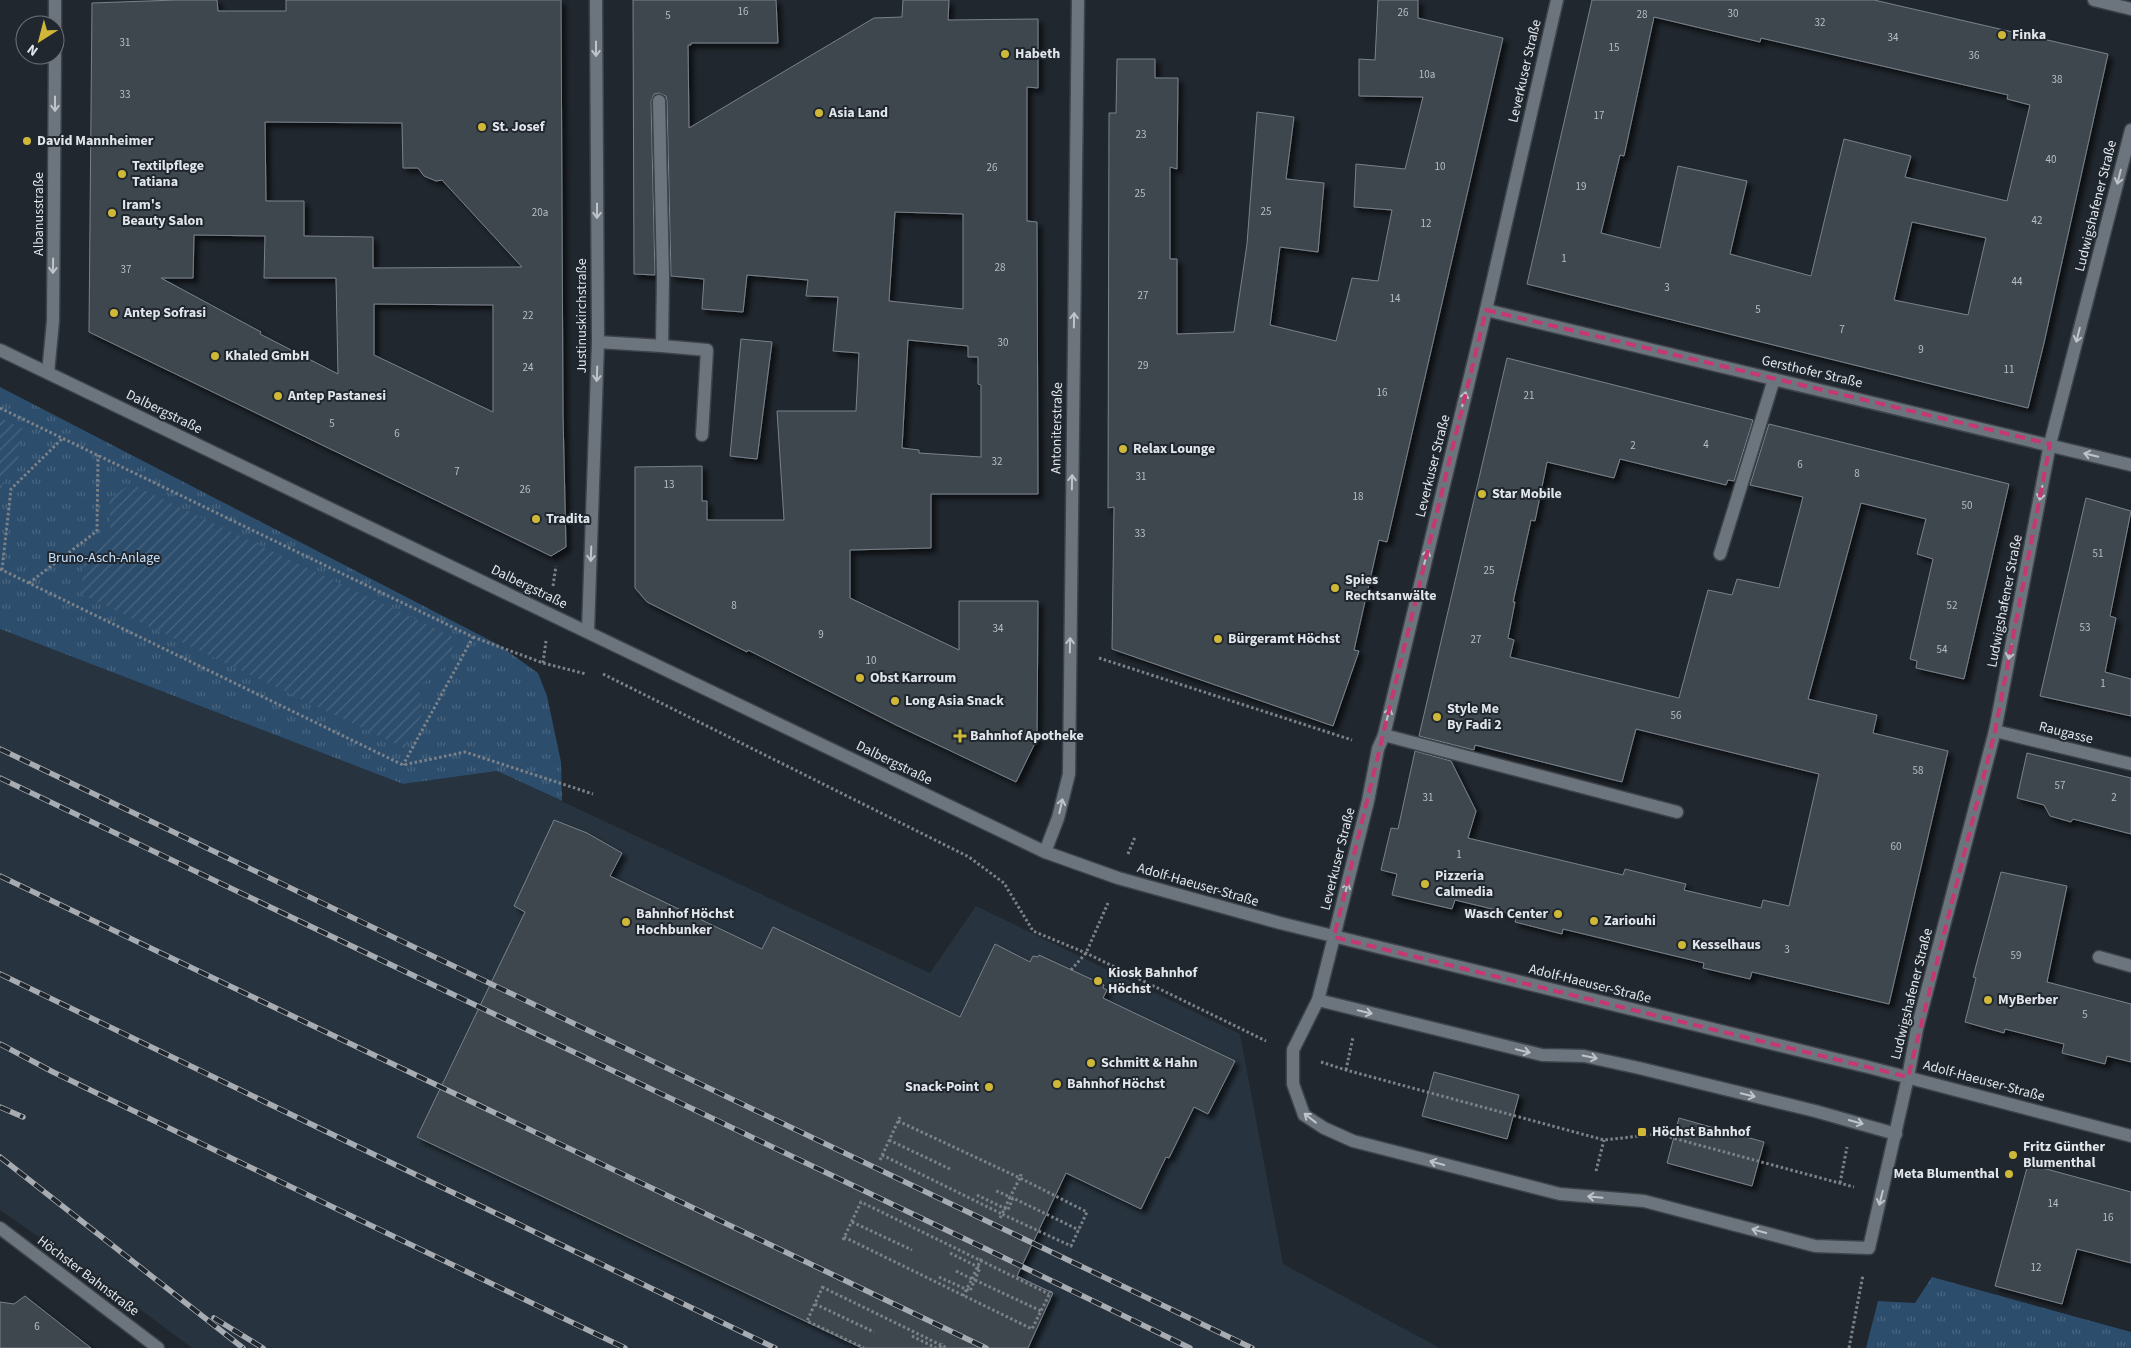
<svg xmlns="http://www.w3.org/2000/svg" width="2131" height="1348" font-family="'Source Sans 3',sans-serif">
	<defs>
		<pattern id="park-tufts" width="24" height="20" patternUnits="userSpaceOnUse" patternTransform="scale(1.25)"><rect width="24" height="20" fill="#2c4d6c"/><path d="M3 7l-1-3M5 7V3M7 7l1-3M15 17l-1-3M17 17v-4M19 17l1-3" fill="none" stroke="#4a6781"/></pattern>
		<pattern id="garden-furrows" width="10" height="10" patternUnits="userSpaceOnUse" patternTransform="scale(1.25)"><rect width="10" height="10" fill="#2c4d6c"/><path d="M-1 1l2-2M0 10L10 0M9 11l2-2" fill="none" stroke="#4a6781"/></pattern>
		<filter id="shadow"><feDropShadow dx="4.5" dy="4.5" stdDeviation="2.5" flood-color="#0009"/></filter>
	</defs>
	<rect width="100%" height="100%" fill="#20272e"/>
	<polygon fill="#27333e" points="0,629 403,784 497,771 930,973 976,906 1240,1034 1283,1264 1440,1348 192,1348 105,1283 0,1210"/>
	<g fill="url(#park-tufts)">
		<polygon points="0,387 499,645 538,673 547,696 561,762 562,801 497,771 403,784 0,629"/>
		<polygon points="1932,1277 2131,1332 2131,1348 1866,1348 1878,1301 1915,1303"/>
	</g>
	<g fill="url(#garden-furrows)">
		<polygon points="0,418 23,429 17,467 3,483 0,496"/>
		<polygon points="131,484 457,639 440,671 419,686 422,714 404,748 81,594 84,559 111,537 109,499"/>
	</g>
	<g fill="#3e464e" stroke="#79828b" fill-rule="evenodd" filter="url(#shadow)">
		<path d="M 176,0 L 217,0 L 218,11 L 286,11 L 286,0 L 561,0 L 563,415 L 566,547 L 551,556 L 89,332 L 92,3 ZM 265,122 L 402,123 L 403,168 L 418,168 L 424,176 L 436,181 L 442,180 L 522,267 L 373,268 L 373,237 L 304,236 L 304,201 L 266,201 ZM 194,235 L 265,236 L 264,278 L 336,278 L 338,374 L 260,334 L 261,332 L 161,278 L 193,278 ZM 374,304 L 493,305 L 493,412 L 374,355 Z"/>
		<path d="M 633,0 L 776,0 L 778,43 L 691,43 L 691,45 L 688,45 L 689,128 L 874,18 L 902,17 L 903,0 L 949,0 L 948,20 L 1038,19 L 1038,88 L 1027,87 L 1027,221 L 1037,222 L 1038,494 L 931,494 L 931,548 L 850,550 L 850,598 L 959,650 L 959,601 L 1038,601 L 1037,739 L 1016,782 L 896,725 L 748,650 L 747,652 L 647,602 L 635,588 L 635,467 L 702,466 L 702,501 L 707,501 L 707,520 L 784,520 L 777,411 L 856,411 L 859,353 L 833,351 L 838,297 L 806,296 L 808,280 L 747,275 L 743,312 L 702,309 L 704,279 L 671,276 L 667,101 L 666,96 L 659,93 L 654,94 L 651,101 L 655,275 L 634,274 ZM 895,212 L 963,214 L 963,309 L 889,301 ZM 908,340 L 968,346 L 968,357 L 978,357 L 978,384 L 981,385 L 981,457 L 919,453 L 919,450 L 902,448 Z"/>
		<polygon points="1378,0 1418,0 1418,18 1503,38 1387,542 1379,540 1354,650 1359,651 1333,726 1112,649 1114,507 1108,508 1109,113 1116,113 1117,59 1155,59 1155,78 1178,78 1177,169 1170,167 1170,259 1177,259 1177,334 1234,332 1247,244 1257,112 1294,117 1286,179 1324,183 1318,252 1280,247 1270,325 1336,341 1352,278 1378,281 1392,210 1354,207 1356,164 1405,169 1423,97 1359,96 1359,59 1375,60"/>
		<path d="M 1592,0 L 1874,0 L 2108,54 L 2044,343 L 2028,408 L 1527,284 ZM 1654,17 L 1760,42 L 1761,38 L 2008,95 L 2007,99 L 2030,105 L 2007,201 L 1905,177 L 1911,156 L 1844,139 L 1811,276 L 1730,254 L 1747,181 L 1678,166 L 1660,248 L 1601,233 L 1620,155 L 1624,156 ZM 1912,222 L 1986,238 L 1968,315 L 1894,300 Z"/>
		<polygon points="741,339 772,342 757,459 730,456"/>
		<polygon points="1507,358 1753,420 1734,481 1728,480 1726,485 1620,459 1614,478 1547,462 1535,521 1531,520 1513,602 1515,602 1508,638 1514,640 1510,657 1679,698 1708,590 1732,595 1737,579 1779,588 1803,497 1750,485 1769,424 2009,484 1964,679 1916,668 1917,661 1910,659 1933,559 1917,554 1926,519 1861,503 1808,699 1877,715 1873,733 1948,751 1889,1004 1752,972 1750,979 1703,968 1704,963 1563,929 1562,934 1515,922 1517,915 1455,900 1452,909 1392,895 1397,874 1381,870 1391,828 1398,829 1415,751 1451,761 1476,811 1468,838 1623,875 1625,869 1686,884 1684,890 1761,908 1763,900 1789,906 1819,774 1636,729 1622,782 1475,745 1474,750 1419,736"/>
		<polygon points="2086,498 2131,511 2110,616 2116,618 2105,672 2131,679 2131,716 2040,696"/>
		<polygon points="2027,753 2131,778 2131,834 2073,819 2071,822 2050,816 2044,805 2017,798"/>
		<polygon points="554,820 587,833 622,853 610,876 762,949 773,927 960,1017 995,944 1030,962 1033,956 1038,957 1039,955 1104,985 1103,988 1107,990 1103,998 1235,1061 1208,1114 1194,1107 1169,1158 1166,1157 1141,1209 1066,1173 1017,1276 1053,1293 1028,1348 862,1348 417,1137 525,912 514,906"/>
		<polygon points="2001,872 2067,886 2047,982 2131,1004 2131,1062 2107,1056 2105,1064 2062,1053 2064,1044 2005,1029 2004,1033 1965,1022 1976,978 1973,977"/>
		<polygon points="1434,1072 1519,1095 1507,1139 1422,1116"/>
		<polygon points="1679,1118 1764,1142 1752,1186 1667,1163"/>
		<polygon points="2028,1164 2131,1192 2131,1263 2077,1249 2062,1304 1995,1286"/>
		<polygon points="25,1296 91,1348 0,1348 0,1302 14,1304"/>
	</g>
	<g fill="none" stroke-linecap="round" stroke-linejoin="round">
		<defs>
			<g id="lane">
				<polyline points="598,342 662,346 663,276 659,101"/>
				<polyline points="662,346 707,350 702,435"/>
				<polyline points="1720,554 1774,379"/>
				<polyline points="1384,735 1677,812"/>
				<polyline points="1334,937 1318,1000 1293,1050 1293,1084 1304,1115 1324,1128 1353,1141 1560,1194 1644,1201 1815,1246 1869,1248 1908,1077"/>
				<polyline points="2099,957 2131,966"/>
				<polyline points="1318,1000 1542,1055 1584,1056 1639,1068 1815,1111 1896,1134"/>
			</g>
			<g id="street">
				<polyline points="55,52 55,0"/>
				<polyline points="1486,310 2131,465"/>
				<polyline points="0,350 1045,852 1118,878 1280,923 1868,1067 2131,1136"/>
				<polyline points="48,373 53,321 55,55"/>
				<polyline points="588,631 598,342 596,0"/>
				<polyline points="1995,731 2131,764"/>
				<polyline points="1045,852 1058,818 1069,774 1078,0"/>
				<polyline points="1334,937 1368,801 1378,749 1384,735 1486,310 1557,0"/>
				<polyline points="1908,1077 1917,1029 1995,731 2050,444 2131,130"/>
				<polyline points="0,1228 158,1348"/>
			</g>
			<polyline id="secondary" points="2094,0 2131,9"/>
		</defs>
		<use href="#lane" stroke="#3e434a" stroke-width="15"/>
		<use href="#street" stroke="#3e434a" stroke-width="15"/>
		<use href="#secondary" stroke="#3e434a" stroke-width="15"/>
		<g stroke="#7c8288" stroke-width="3" stroke-dasharray="2.5 2.5" stroke-linecap="butt">
			<polyline points="0,408 473,637 403,765"/>
			<polyline points="0,569 403,765 465,752 593,794"/>
			<polyline points="2,570 11,489 63,438"/>
			<polyline points="29,583 97,531 98,455"/>
			<polyline points="553,586 556,566"/>
			<polyline points="473,637 543,663 586,674"/>
			<polyline points="1099,658 1352,740"/>
			<polyline points="543,663 546,641"/>
			<polyline points="603,674 969,857 1004,883 1033,931 1086,953 1266,1041"/>
			<polyline points="1128,854 1135,837"/>
			<polyline points="1071,970 1086,953 1108,903"/>
			<polyline points="1321,1062 1346,1070 1604,1140 1658,1134 1854,1187"/>
			<polyline points="1346,1070 1353,1037"/>
			<polyline points="898,1121 1020,1178 1010,1197"/>
			<polyline points="889,1140 950,1169"/>
			<polyline points="882,1155 1002,1214 1010,1197 994,1190"/>
			<polyline points="880,1160 900,1117"/>
			<polyline points="1596,1171 1604,1140"/>
			<polyline points="1840,1183 1847,1147"/>
			<polyline points="977,1195 1008,1210 1013,1198 1079,1230"/>
			<polyline points="1000,1218 1002,1214 1071,1246 1087,1212 1020,1178 1021,1174"/>
			<polyline points="852,1222 912,1250"/>
			<polyline points="844,1237 1032,1329 1051,1291"/>
			<polyline points="843,1240 861,1202 1049,1294"/>
			<polyline points="956,1271 972,1279 963,1296"/>
			<polyline points="939,1277 970,1291 980,1268 950,1253"/>
			<polyline points="972,1279 982,1257"/>
			<polyline points="975,1280 1041,1311"/>
			<polyline points="823,1286 807,1321 864,1348"/>
			<polyline points="822,1287 947,1348"/>
			<polyline points="815,1304 874,1332"/>
			<polyline points="912,1336 936,1348"/>
			<polyline points="940,1348 942,1343"/>
			<polyline points="1849,1348 1863,1275"/>
		</g>
		<use href="#lane" stroke="#6c757d" stroke-width="12"/>
		<use href="#street" stroke="#6c757d" stroke-width="12"/>
		<use href="#secondary" stroke="#6c757d" stroke-width="12"/>
		<defs>
			<g id="rail">
				<polyline points="0,749 1252,1348"/>
				<polyline points="0,778 986,1249 1190,1348"/>
				<polyline points="0,876 986,1348"/>
				<polyline points="0,974 775,1348"/>
				<polyline points="0,1044 53,1072 625,1348"/>
				<polyline points="0,1107 23,1117"/>
				<polyline points="0,1157 243,1348"/>
				<polyline points="214,1318 263,1348"/>
			</g>
		</defs>
		<use href="#rail" stroke="#a7acb2" stroke-width="5.5"/>
		<use href="#rail" stroke="#20272e" stroke-width="4" stroke-dasharray="11" stroke-linecap="butt"/>
	</g>
	<defs><path id="oneway-shaft" d="M-6 0H5M1.5-3L5.5 0L1.5 3" fill="none" stroke-width="1.6" stroke-linecap="round" stroke-linejoin="round" transform="scale(1.25)"/></defs>
	<g stroke="#bec4ca">
		<use href="#oneway-shaft" transform="translate(596 49) rotate(90)"/>
		<use href="#oneway-shaft" transform="translate(55 104) rotate(90)"/>
		<use href="#oneway-shaft" transform="translate(2119 177) rotate(104)"/>
		<use href="#oneway-shaft" transform="translate(597 211) rotate(90)"/>
		<use href="#oneway-shaft" transform="translate(53 266) rotate(91)"/>
		<use href="#oneway-shaft" transform="translate(1074 320) rotate(-89)"/>
		<use href="#oneway-shaft" transform="translate(2078 335) rotate(104)"/>
		<use href="#oneway-shaft" transform="translate(597 374) rotate(92)"/>
		<use href="#oneway-shaft" transform="translate(1464 399) rotate(-76)"/>
		<use href="#oneway-shaft" transform="translate(2091 455) rotate(-166)"/>
		<use href="#oneway-shaft" transform="translate(1072 482) rotate(-89)"/>
		<use href="#oneway-shaft" transform="translate(2041 493) rotate(101)"/>
		<use href="#oneway-shaft" transform="translate(591 554) rotate(92)"/>
		<use href="#oneway-shaft" transform="translate(1426 557) rotate(-76)"/>
		<use href="#oneway-shaft" transform="translate(1070 645) rotate(-89)"/>
		<use href="#oneway-shaft" transform="translate(2010 652) rotate(101)"/>
		<use href="#oneway-shaft" transform="translate(1388 715) rotate(-76)"/>
		<use href="#oneway-shaft" transform="translate(1061 806) rotate(-77)"/>
		<use href="#oneway-shaft" transform="translate(1346 890) rotate(-75)"/>
		<use href="#oneway-shaft" transform="translate(1365 1012) rotate(14)"/>
		<use href="#oneway-shaft" transform="translate(1523 1051) rotate(14)"/>
		<use href="#oneway-shaft" transform="translate(1590 1057) rotate(11)"/>
		<use href="#oneway-shaft" transform="translate(1748 1095) rotate(14)"/>
		<use href="#oneway-shaft" transform="translate(1310 1118) rotate(-142)"/>
		<use href="#oneway-shaft" transform="translate(1856 1122) rotate(16)"/>
		<use href="#oneway-shaft" transform="translate(1437 1163) rotate(-165)"/>
		<use href="#oneway-shaft" transform="translate(1595 1197) rotate(-175)"/>
		<use href="#oneway-shaft" transform="translate(1881 1198) rotate(104)"/>
		<use href="#oneway-shaft" transform="translate(1759 1231) rotate(-165)"/>
	</g>
	<path fill="none" stroke="#c73771" stroke-width="4" stroke-dasharray="10 6" stroke-linejoin="round" d="M 1486,310 L 2050,444 L 1995,731 L 1908,1077 L 1334,937 Z"/>
	<g fill="#cfb837" stroke="#20272e" stroke-width="2">
		<circle cx="2002" cy="35" r="5"/>
		<circle cx="1005" cy="54" r="5"/>
		<circle cx="819" cy="113" r="5"/>
		<circle cx="482" cy="127" r="5"/>
		<circle cx="27" cy="141" r="5"/>
		<circle cx="122" cy="174" r="5"/>
		<circle cx="112" cy="213" r="5"/>
		<circle cx="114" cy="313" r="5"/>
		<circle cx="215" cy="356" r="5"/>
		<circle cx="278" cy="396" r="5"/>
		<circle cx="1123" cy="449" r="5"/>
		<circle cx="1482" cy="494" r="5"/>
		<circle cx="536" cy="519" r="5"/>
		<circle cx="1335" cy="588" r="5"/>
		<circle cx="1218" cy="639" r="5"/>
		<circle cx="860" cy="678" r="5"/>
		<circle cx="895" cy="701" r="5"/>
		<circle cx="1437" cy="717" r="5"/>
		<path d="M957.5 728.5h5v5h5v5h-5v5h-5v-5h-5v-5h5z"/>
		<circle cx="1425" cy="884" r="5"/>
		<circle cx="1558" cy="914" r="5"/>
		<circle cx="1594" cy="921" r="5"/>
		<circle cx="626" cy="922" r="5"/>
		<circle cx="1682" cy="945" r="5"/>
		<circle cx="1098" cy="981" r="5"/>
		<circle cx="1988" cy="1000" r="5"/>
		<circle cx="1091" cy="1063" r="5"/>
		<circle cx="1057" cy="1084" r="5"/>
		<circle cx="989" cy="1087" r="5"/>
		<rect x="1637" y="1127" width="10" height="10" rx="2.5"/>
		<circle cx="2013" cy="1155" r="5"/>
		<circle cx="2009" cy="1174" r="5"/>
	</g>
	<g text-anchor="middle" dominant-baseline="central" stroke-width="4" stroke-linejoin="round" paint-order="stroke">
		<g font-size="11" fill="#b8bec4">
			<text x="743" y="11">16</text>
			<text x="1403" y="12">26</text>
			<text x="1733" y="13">30</text>
			<text x="1642" y="14">28</text>
			<text x="668" y="15">5</text>
			<text x="1820" y="22">32</text>
			<text x="1893" y="37">34</text>
			<text x="125" y="42">31</text>
			<text x="1614" y="47">15</text>
			<text x="1974" y="55">36</text>
			<text x="1427" y="74">10a</text>
			<text x="2057" y="79">38</text>
			<text x="125" y="94">33</text>
			<text x="1599" y="115">17</text>
			<text x="1141" y="134">23</text>
			<text x="2051" y="159">40</text>
			<text x="1440" y="166">10</text>
			<text x="992" y="167">26</text>
			<text x="1581" y="186">19</text>
			<text x="1140" y="193">25</text>
			<text x="1266" y="211">25</text>
			<text x="540" y="212">20a</text>
			<text x="2037" y="220">42</text>
			<text x="1426" y="223">12</text>
			<text x="1564" y="258">1</text>
			<text x="1000" y="267">28</text>
			<text x="126" y="269">37</text>
			<text x="2017" y="281">44</text>
			<text x="1667" y="287">3</text>
			<text x="1143" y="295">27</text>
			<text x="1395" y="298">14</text>
			<text x="1758" y="309">5</text>
			<text x="528" y="315">22</text>
			<text x="1842" y="329">7</text>
			<text x="1003" y="342">30</text>
			<text x="1921" y="349">9</text>
			<text x="1143" y="365">29</text>
			<text x="528" y="367">24</text>
			<text x="2009" y="369">11</text>
			<text x="1382" y="392">16</text>
			<text x="1529" y="395">21</text>
			<text x="332" y="423">5</text>
			<text x="397" y="433">6</text>
			<text x="1706" y="444">4</text>
			<text x="1633" y="445">2</text>
			<text x="997" y="461">32</text>
			<text x="1800" y="464">6</text>
			<text x="457" y="471">7</text>
			<text x="1857" y="473">8</text>
			<text x="1141" y="476">31</text>
			<text x="669" y="484">13</text>
			<text x="525" y="489">26</text>
			<text x="1358" y="496">18</text>
			<text x="1967" y="505">50</text>
			<text x="1140" y="533">33</text>
			<text x="2098" y="553">51</text>
			<text x="1489" y="570">25</text>
			<text x="734" y="605">8</text>
			<text x="1952" y="605">52</text>
			<text x="2085" y="627">53</text>
			<text x="998" y="628">34</text>
			<text x="821" y="634">9</text>
			<text x="1476" y="639">27</text>
			<text x="1942" y="649">54</text>
			<text x="871" y="660">10</text>
			<text x="2103" y="683">1</text>
			<text x="1676" y="715">56</text>
			<text x="1918" y="770">58</text>
			<text x="2060" y="785">57</text>
			<text x="1428" y="797">31</text>
			<text x="2114" y="797">2</text>
			<text x="1896" y="846">60</text>
			<text x="1459" y="854">1</text>
			<text x="1787" y="949">3</text>
			<text x="2016" y="955">59</text>
			<text x="2085" y="1014">5</text>
			<text x="2053" y="1203">14</text>
			<text x="2108" y="1217">16</text>
			<text x="2036" y="1267">12</text>
			<text x="37" y="1326">6</text>
		</g>
		<g font-size="14" font-weight="bold" fill="#e1e6eb" stroke="#20272e" text-anchor="start">
			<text x="2012" y="35">Finka</text>
			<text x="1015" y="54">Habeth</text>
			<text x="829" y="113">Asia Land</text>
			<text x="492" y="127">St. Josef</text>
			<text x="37" y="141">David Mannheimer</text>
			<text x="132" y="166">Textilpflege<tspan x="132" dy="16">Tatiana</tspan></text>
			<text x="122" y="205">Iram's<tspan x="122" dy="16">Beauty Salon</tspan></text>
			<text x="124" y="313">Antep Sofrasi</text>
			<text x="225" y="356">Khaled GmbH</text>
			<text x="288" y="396">Antep Pastanesi</text>
			<text x="1133" y="449">Relax Lounge</text>
			<text x="1492" y="494">Star Mobile</text>
			<text x="546" y="519">Tradita</text>
			<text x="1345" y="580">Spies<tspan x="1345" dy="16">Rechtsanwälte</tspan></text>
			<text x="1228" y="639">Bürgeramt Höchst</text>
			<text x="870" y="678">Obst Karroum</text>
			<text x="905" y="701">Long Asia Snack</text>
			<text x="1447" y="709">Style Me<tspan x="1447" dy="16">By Fadi 2</tspan></text>
			<text x="970" y="736">Bahnhof Apotheke</text>
			<text x="1435" y="876">Pizzeria<tspan x="1435" dy="16">Calmedia</tspan></text>
			<text x="636" y="914">Bahnhof Höchst<tspan x="636" dy="16">Hochbunker</tspan></text>
			<text x="1548" y="914" text-anchor="end">Wasch Center</text>
			<text x="1604" y="921">Zariouhi</text>
			<text x="1692" y="945">Kesselhaus</text>
			<text x="1108" y="973">Kiosk Bahnhof<tspan x="1108" dy="16">Höchst</tspan></text>
			<text x="1998" y="1000">MyBerber</text>
			<text x="1101" y="1063">Schmitt &amp; Hahn</text>
			<text x="1067" y="1084">Bahnhof Höchst</text>
			<text x="979" y="1087" text-anchor="end">Snack-Point</text>
			<text x="1652" y="1132">Höchst Bahnhof</text>
			<text x="2023" y="1147">Fritz Günther<tspan x="2023" dy="16">Blumenthal</tspan></text>
			<text x="1999" y="1174" text-anchor="end">Meta Blumenthal</text>
		</g>
		<g font-size="14" fill="#e1e6eb" stroke="#20272e">
			<text transform="translate(1525 71) rotate(-77)">Leverkuser Straße</text>
			<text transform="translate(2096 206) rotate(-76)">Ludwigshafener Straße</text>
			<text transform="translate(39 214) rotate(-90)">Albanusstraße</text>
			<text transform="translate(582 316) rotate(-90)">Justinuskirchstraße</text>
			<text transform="translate(1812 372) rotate(13)">Gersthofer Straße</text>
			<text transform="translate(164 412) rotate(26)">Dalbergstraße</text>
			<text transform="translate(1057 428) rotate(-89)">Antoniterstraße</text>
			<text transform="translate(1433 466) rotate(-76)">Leverkuser Straße</text>
			<text transform="translate(529 587) rotate(26)">Dalbergstraße</text>
			<text transform="translate(2005 601) rotate(-79)">Ludwigshafener Straße</text>
			<text transform="translate(2066 733) rotate(14)">Raugasse</text>
			<text transform="translate(894 763) rotate(26)">Dalbergstraße</text>
			<text transform="translate(1338 859) rotate(-76)">Leverkuser Straße</text>
			<text transform="translate(1198 885) rotate(16)">Adolf-Haeuser-Straße</text>
			<text transform="translate(1590 984) rotate(14)">Adolf-Haeuser-Straße</text>
			<text transform="translate(1912 994) rotate(-76)">Ludwigshafener Straße</text>
			<text transform="translate(1984 1081) rotate(15)">Adolf-Haeuser-Straße</text>
			<text transform="translate(88 1276) rotate(37)">Höchster Bahnstraße</text>
		</g>
		<g font-size="14" fill="#c4e0fd" stroke="#20272e">
			<text x="104" y="558">Bruno-Asch-Anlage</text>
		</g>
	</g>
	<g transform="translate(40 40) rotate(216)"><circle r="24" fill="#20272e" stroke="#6d737a"/>
	<path d="M0-4L9 19L0 12L-9 19Z" fill="#cfb837"/>
	<text y="-8" font-size="14" font-weight="bold" text-anchor="middle" fill="#e1e6eb">N</text>
	</g>
</svg>
